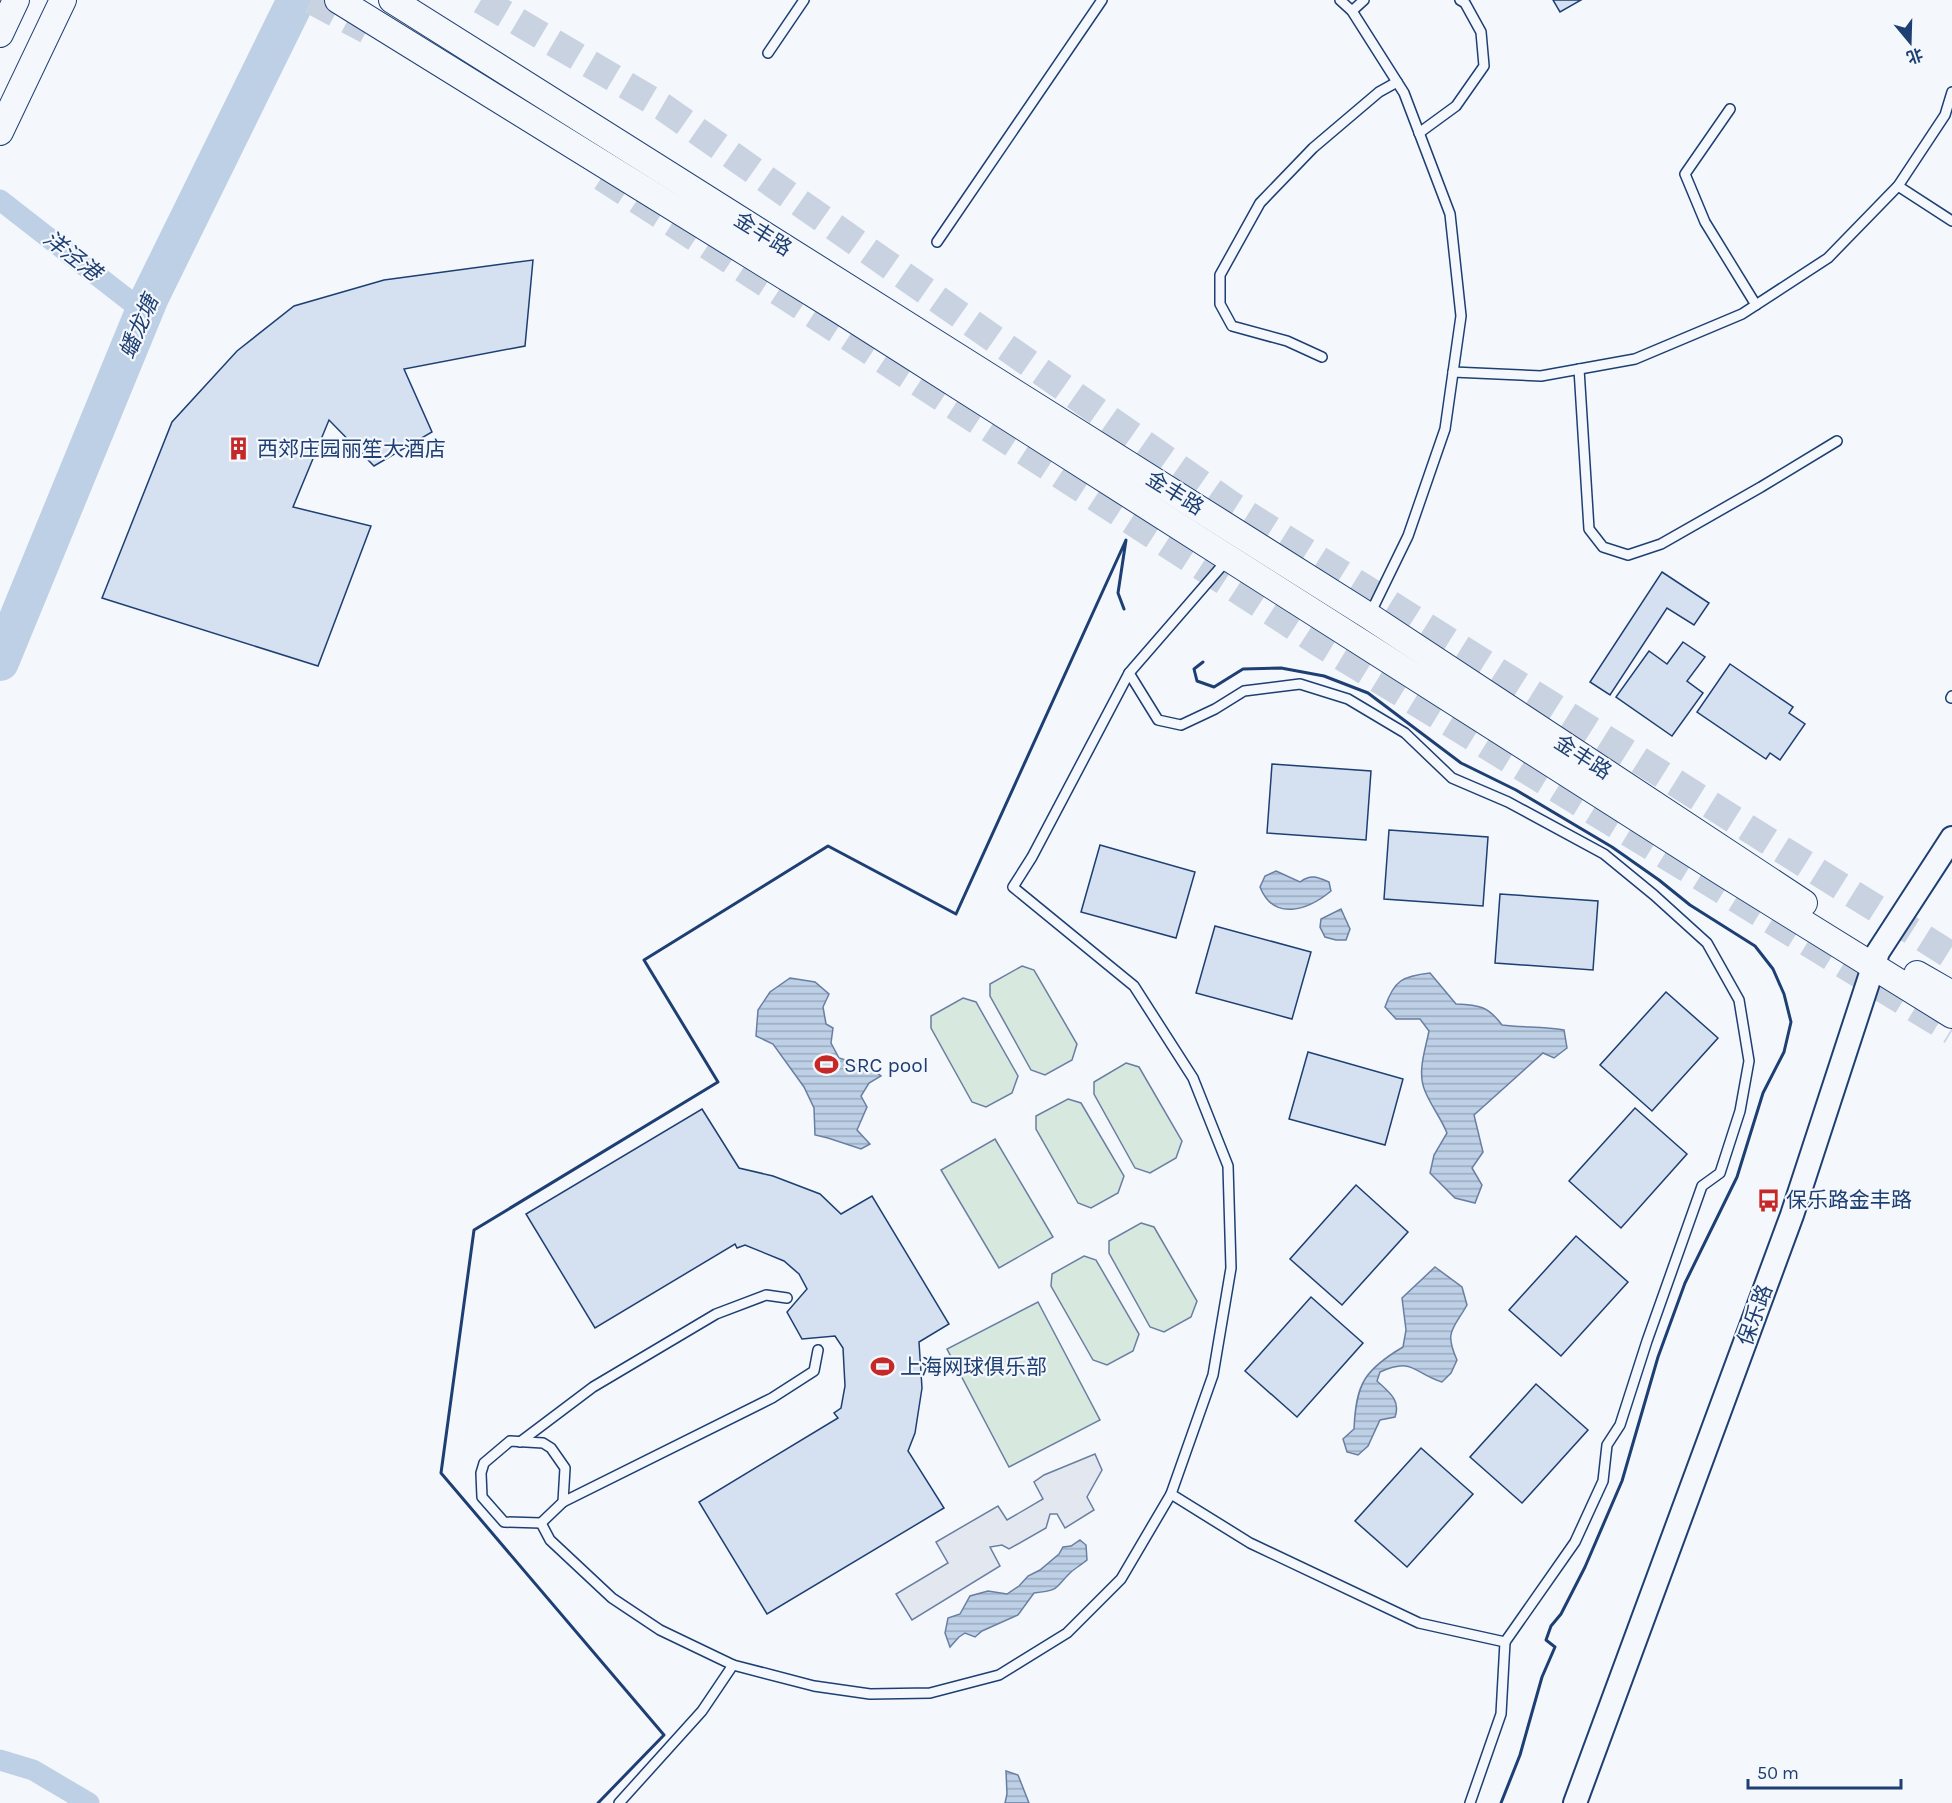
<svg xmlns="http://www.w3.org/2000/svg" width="1952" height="1803" font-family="Karla,'Noto Sans SC',sans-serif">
	<defs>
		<pattern id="water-rules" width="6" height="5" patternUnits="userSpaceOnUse" patternTransform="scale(1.5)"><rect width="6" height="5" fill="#bed0e5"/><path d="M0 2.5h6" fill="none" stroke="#9aaabe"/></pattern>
	</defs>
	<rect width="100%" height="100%" fill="#f4f7fb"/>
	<g fill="#d7e8df" stroke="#687fa3" stroke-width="1.5">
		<polygon points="1022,966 1034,970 1077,1044 1072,1060 1045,1075 1031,1070 990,996 990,984"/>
		<polygon points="963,998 976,1002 1018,1076 1012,1093 986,1107 972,1102 931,1028 931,1016"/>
		<polygon points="1126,1063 1139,1067 1182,1141 1176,1158 1150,1173 1135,1168 1094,1094 1094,1082"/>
		<polygon points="1068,1099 1081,1103 1124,1176 1118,1193 1091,1208 1078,1203 1036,1129 1036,1116"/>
		<polygon points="995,1139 1053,1237 999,1268 941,1170"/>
		<polygon points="1141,1223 1154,1227 1197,1301 1191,1317 1164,1332 1150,1327 1109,1253 1109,1241"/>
		<polygon points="1084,1256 1096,1260 1139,1334 1133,1351 1107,1365 1093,1360 1051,1286 1052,1274"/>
		<polygon points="1038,1302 1100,1420 1009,1467 947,1349"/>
	</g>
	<polygon fill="#e3e8f0" stroke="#687fa3" stroke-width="1.5" points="1095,1454 1102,1470 1087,1497 1094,1510 1065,1528 1057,1514 1050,1514 1046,1528 1009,1549 1002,1545 990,1547 1000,1566 912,1620 896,1594 948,1563 936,1542 998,1506 1007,1520 1043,1499 1034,1482 1044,1475"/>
	<g fill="url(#water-rules)" stroke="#687fa3" stroke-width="1.5">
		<path d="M 1276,871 L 1300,882 C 1311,874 1317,877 1329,882 L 1331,891 C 1308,910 1274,922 1260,887 L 1265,876 Z"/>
		<polygon points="1341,909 1350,929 1346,940 1336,940 1325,937 1320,927 1321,919"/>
		<path d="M 1430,973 L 1456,1004 C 1479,1005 1488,1006 1502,1025 C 1523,1028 1543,1026 1564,1030 L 1567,1048 L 1554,1058 L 1543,1053 L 1474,1115 L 1483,1152 L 1472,1168 L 1482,1185 L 1475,1203 L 1455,1198 L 1430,1173 L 1434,1155 L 1447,1133 C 1441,1118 1431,1106 1425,1091 C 1417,1072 1425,1051 1429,1031 L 1420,1019 L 1396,1019 L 1385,1007 C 1394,980 1403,976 1430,973 Z"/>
		<polygon points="790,978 815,982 829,994 823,1007 826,1024 833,1028 831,1043 839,1058 871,1068 881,1076 869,1083 861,1096 867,1107 857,1130 870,1144 861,1149 828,1138 815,1135 814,1108 804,1087 773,1044 756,1036 758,1010 770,992"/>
		<path d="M 1435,1267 L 1462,1287 L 1467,1305 C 1453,1330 1444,1331 1457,1360 L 1451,1373 L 1442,1382 C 1413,1373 1414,1357 1380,1372 L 1377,1381 C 1389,1392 1401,1400 1395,1417 L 1380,1420 L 1368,1446 L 1358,1455 L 1347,1452 L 1343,1439 L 1354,1429 C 1356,1384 1364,1370 1403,1347 L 1406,1330 L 1402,1298 Z"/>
		<path d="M 1080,1540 L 1086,1545 L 1087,1560 C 1082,1564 1076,1568 1071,1572 C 1054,1588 1062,1590 1034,1593 L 1018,1615 L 982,1631 L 975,1637 L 965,1633 L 959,1637 L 950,1647 L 945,1633 L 948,1618 L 960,1614 L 970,1596 L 988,1591 L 1007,1594 L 1019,1586 L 1028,1576 L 1040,1570 L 1059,1554 L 1063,1547 L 1071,1546 Z"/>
		<polygon points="1006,1771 1018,1775 1029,1803 1005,1803 1007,1794"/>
	</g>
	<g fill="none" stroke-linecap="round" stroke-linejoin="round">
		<g stroke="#bed0e5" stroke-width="21">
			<polyline points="0,200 144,312"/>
			<polyline points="0,1760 33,1770 89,1803"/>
		</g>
		<polyline stroke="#bed0e5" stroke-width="38" points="0,662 150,297 296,0"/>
	</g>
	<g fill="#d5e0f0" stroke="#1d3f73" stroke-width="1.5">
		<polygon points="1553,0 1581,0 1560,12"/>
		<polygon points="533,260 525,346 404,369 432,432 374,466 329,420 293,507 371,526 318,666 102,598 172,422 237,351 294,306 384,280"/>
		<polygon points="1662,572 1709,603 1694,625 1667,608 1610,695 1590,682"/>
		<polygon points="1683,642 1705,657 1687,681 1703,693 1672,736 1616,697 1649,651 1667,664"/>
		<polygon points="1730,664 1793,707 1789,713 1805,724 1780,760 1770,753 1766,759 1697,712"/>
		<polygon points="1272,764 1371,771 1366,840 1267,833"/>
		<polygon points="1389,830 1488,837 1483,906 1384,899"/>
		<polygon points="1100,845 1195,872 1176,938 1081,912"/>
		<polygon points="1500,894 1598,901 1593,970 1495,963"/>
		<polygon points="1215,926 1311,952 1292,1019 1196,993"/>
		<polygon points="1666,992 1718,1038 1652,1111 1600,1065"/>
		<polygon points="1308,1052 1403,1079 1385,1145 1289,1119"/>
		<polygon points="1635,1108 1687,1154 1621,1228 1569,1181"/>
		<polygon points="702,1109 739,1168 773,1176 820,1194 841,1214 872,1196 949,1324 919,1342 922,1388 915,1433 908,1451 944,1508 767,1614 699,1502 838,1418 834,1413 841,1408 845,1386 843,1348 835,1336 802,1339 787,1312 807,1289 799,1274 784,1261 745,1245 737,1248 735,1244 595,1328 526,1214"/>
		<polygon points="1356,1185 1408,1232 1342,1305 1290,1259"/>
		<polygon points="1576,1236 1628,1282 1561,1356 1509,1310"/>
		<polygon points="1311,1297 1363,1343 1297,1417 1245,1371"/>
		<polygon points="1536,1384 1588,1430 1522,1503 1470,1457"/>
		<polygon points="1421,1448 1473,1494 1407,1567 1355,1521"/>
	</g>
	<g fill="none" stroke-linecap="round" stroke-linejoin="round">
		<g stroke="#c9d2e0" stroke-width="28" stroke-dasharray="28 14" stroke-linecap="butt">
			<polyline points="311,0 367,30"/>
			<polyline points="481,0 663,107 1230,504 1952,956"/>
			<polyline points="602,177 1318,642 1952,1031"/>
		</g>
		<defs>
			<g id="service">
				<polyline points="1340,0 1352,11 1404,93 1450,214 1461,316 1445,429 1408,536 1370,614"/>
				<polyline points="1352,11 1364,0"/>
				<polyline points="768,53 804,0"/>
				<polyline points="1730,109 1685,174 1705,222 1756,305"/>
				<polyline points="1419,133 1456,106 1484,66 1481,32 1465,3 1460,0"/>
				<polyline points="1898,186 1952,221"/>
				<polyline points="937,242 1102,0"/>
				<polyline points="1322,357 1287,341 1232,326 1220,304 1220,275 1260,203 1313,148 1379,92 1397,82"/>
				<polyline points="1579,369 1589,529 1603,547 1628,555 1661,544 1761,487 1837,441"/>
				<polyline points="1453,372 1541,376 1635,359 1742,314 1828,258 1898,186 1945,115 1952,92"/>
				<polyline points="1227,560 1129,673 1032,857 1013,887 1134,986 1193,1078 1228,1166 1231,1268 1213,1375 1171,1494 1250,1543 1419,1623 1505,1642 1501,1714 1470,1803"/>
				<polyline points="1129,673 1158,720 1181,725 1215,709 1244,691 1300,684 1348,699 1405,733 1452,778 1508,802 1604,854 1654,895 1707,943 1739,1000 1749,1061 1740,1111 1720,1173 1702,1186 1647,1341 1620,1425 1607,1445 1603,1481 1575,1542 1505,1642"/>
				<polyline points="1951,698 1952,696"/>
				<polygon points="510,1441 543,1443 551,1448 565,1468 563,1502 541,1523 504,1522 482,1497 481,1473 484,1463"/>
				<polyline points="520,1442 593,1387 716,1314 766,1295 787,1298"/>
				<polyline points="563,1502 772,1398 814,1371 818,1350"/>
				<polyline points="541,1523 550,1540 612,1598 660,1630 733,1665 814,1686 870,1694 930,1693 999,1675 1067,1633 1121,1579 1171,1494"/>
				<polyline points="619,1803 702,1711 733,1665"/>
			</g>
			<polyline id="tertiary" points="1575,1803 1792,1215 1878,952 1952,838"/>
			<g id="secondary">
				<polyline points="338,0 839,310 1723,873 1952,1015"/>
				<polyline points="392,0 1369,616 1804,903"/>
				<polyline points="0,34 16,0"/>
				<polyline points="0,132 63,0"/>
				<polyline points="1917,974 1952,994"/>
			</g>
		</defs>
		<use href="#service" stroke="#1d3f73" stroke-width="12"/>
		<use href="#tertiary" stroke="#1d3f73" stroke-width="26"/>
		<use href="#secondary" stroke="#1d3f73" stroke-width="28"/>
		<use href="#service" stroke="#f4f7fb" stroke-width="9"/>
		<use href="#tertiary" stroke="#f4f7fb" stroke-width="22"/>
		<use href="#secondary" stroke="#f4f7fb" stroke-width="26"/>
		<g stroke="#1d3f73" stroke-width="3">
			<polyline points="1203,662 1194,669 1197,681 1214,687 1243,669 1281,668 1324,676 1368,693 1461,763 1516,790 1612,847 1659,880 1690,905 1755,946 1773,969 1784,994 1791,1022 1784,1052 1763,1093 1737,1177 1685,1283 1658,1357 1622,1481 1585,1567 1561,1614 1551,1626 1546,1640 1555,1647 1542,1677 1520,1755 1501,1803"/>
			<polyline points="598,1803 664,1735 441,1473 474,1230 718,1082 644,960 828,846 956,914 1126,540 1118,593 1124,609"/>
		</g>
	</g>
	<defs>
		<symbol id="building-bare" viewBox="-9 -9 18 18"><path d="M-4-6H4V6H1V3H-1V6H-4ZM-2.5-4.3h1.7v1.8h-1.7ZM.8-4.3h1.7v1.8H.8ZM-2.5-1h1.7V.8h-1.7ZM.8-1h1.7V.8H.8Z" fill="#c62828" stroke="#f4f7fb" stroke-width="2.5" paint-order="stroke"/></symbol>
		<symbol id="stadium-bare" viewBox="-9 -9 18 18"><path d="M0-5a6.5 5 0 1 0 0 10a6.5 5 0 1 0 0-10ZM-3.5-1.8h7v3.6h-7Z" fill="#c62828" stroke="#f4f7fb" stroke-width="2.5" paint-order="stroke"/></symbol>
		<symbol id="bus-bare" viewBox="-9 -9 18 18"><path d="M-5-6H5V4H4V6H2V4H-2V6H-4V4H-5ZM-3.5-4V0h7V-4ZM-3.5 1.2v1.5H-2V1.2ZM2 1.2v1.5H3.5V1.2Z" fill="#c62828" stroke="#f4f7fb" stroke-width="2.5" paint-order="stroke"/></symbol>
	</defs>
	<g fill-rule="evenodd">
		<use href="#building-bare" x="222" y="432" width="33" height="33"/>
		<use href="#stadium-bare" x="810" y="1048" width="33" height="33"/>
		<use href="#bus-bare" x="1752" y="1184" width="33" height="33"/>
		<use href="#stadium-bare" x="866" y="1350" width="33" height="33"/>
	</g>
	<g text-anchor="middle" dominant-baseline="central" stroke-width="4.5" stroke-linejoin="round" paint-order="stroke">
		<g font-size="21" fill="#1d3f73" stroke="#f4f7fb">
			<text transform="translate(763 234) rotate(32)">金丰路</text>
			<text transform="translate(1175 493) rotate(32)">金丰路</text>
			<text transform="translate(1583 757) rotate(33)">金丰路</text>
			<text transform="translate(1755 1315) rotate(-70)">保乐路</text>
		</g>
		<g font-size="21" fill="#1d3f73" stroke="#f4f7fb" text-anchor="start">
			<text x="257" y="449">西郊庄园丽笙大酒店</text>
			<text x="844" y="1065">SRC pool</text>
			<text x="1786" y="1200">保乐路金丰路</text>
			<text x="900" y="1367">上海网球俱乐部</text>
		</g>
		<g font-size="22" font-style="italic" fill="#1d3f73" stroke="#f4f7fb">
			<text transform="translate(72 256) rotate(38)">洋泾港</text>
			<text transform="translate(139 327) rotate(-67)">蟠龙塘</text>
		</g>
	</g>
	<g transform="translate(1910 42) rotate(161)" stroke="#f4f7fb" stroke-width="4.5" paint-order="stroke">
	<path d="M0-4.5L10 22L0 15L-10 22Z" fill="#1d3f73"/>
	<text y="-9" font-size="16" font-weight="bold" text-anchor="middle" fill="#1d3f73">北</text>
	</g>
	<path d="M1748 1779v9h153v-9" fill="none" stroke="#1d3f73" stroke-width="3"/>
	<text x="1757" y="1779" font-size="18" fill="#1d3f73" stroke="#f4f7fb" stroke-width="4.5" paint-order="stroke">50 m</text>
</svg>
